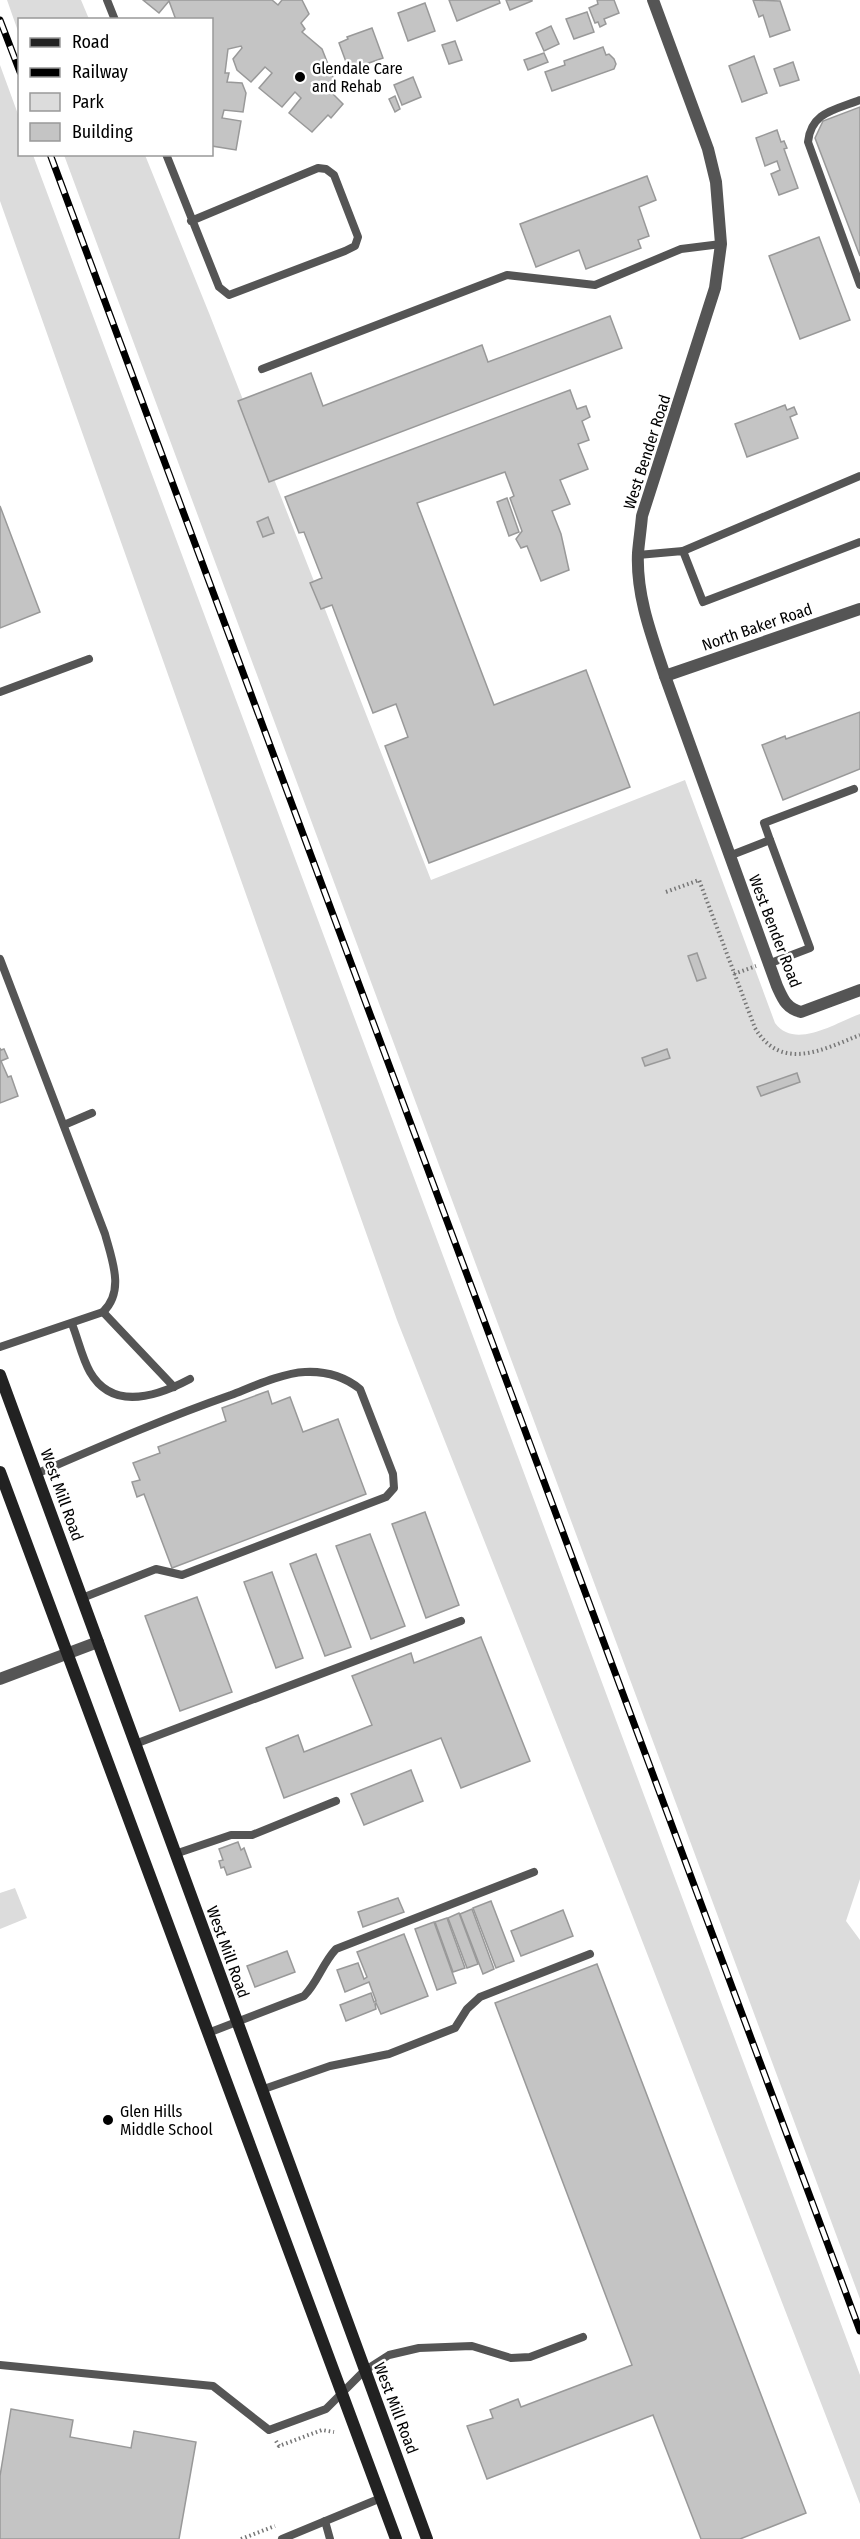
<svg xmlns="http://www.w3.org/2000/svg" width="860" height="2539" font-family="'Fira Sans Condensed',sans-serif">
	<rect width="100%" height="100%" fill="#fff"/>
	<g fill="#dcdcdc">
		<polygon points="7,0 81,0 89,19 20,20 19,34"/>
		<polygon points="0,65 19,117 20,154 33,155 860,2375 860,2504 631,1912 397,1320 0,201"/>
		<path d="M 64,155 L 145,155 L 209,313 L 431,880 L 685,780 L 775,1023 C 795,1050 835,1023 860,1014 L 860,1879 L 846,1921 L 860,1940 L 860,2299 Z"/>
		<polygon points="15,1888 27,1918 0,1929 0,1893"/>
	</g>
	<g fill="#c4c4c4" stroke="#999" stroke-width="1.5">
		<polygon points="143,0 272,0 278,5 282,0 302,0 309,14 301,23 305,29 302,32 322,49 337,87 332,93 343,104 331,118 328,115 312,132 289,113 301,98 295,92 282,107 259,88 272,73 265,67 251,82 237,70 233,59 242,48 241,46 228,49 225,73 229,73 227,82 242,83 246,93 243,112 224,110 222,118 241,121 236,150 212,146 212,20 176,20 169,1 159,13"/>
		<polygon points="449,0 499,0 500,3 457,21"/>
		<polygon points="506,0 532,0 532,1 510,10"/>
		<polygon points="597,0 614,0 619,13 604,19 606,24 600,27 598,22 595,23 589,8 598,4"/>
		<polygon points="753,0 780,1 790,30 770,37 763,15 759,17"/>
		<polygon points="425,3 435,31 408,41 398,13"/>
		<polygon points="587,12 594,32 574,39 566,19"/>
		<polygon points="551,26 559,44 544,51 536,33"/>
		<polygon points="372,28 383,58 349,70 339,43 348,39 347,37"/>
		<polygon points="455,41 462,60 449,64 442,45"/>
		<polygon points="603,47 606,55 609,54 614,59 616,64 614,69 552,91 545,72 565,65 564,61"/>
		<polygon points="544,53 548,62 528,70 524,60"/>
		<polygon points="754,56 767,93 742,102 729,66"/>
		<polygon points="793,62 799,80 780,86 774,69"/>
		<polygon points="413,77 421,97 402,105 394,85"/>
		<polygon points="395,96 400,109 395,112 389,99"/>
		<polygon points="860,107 860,256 815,138 823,121"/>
		<polygon points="777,130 781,142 784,141 787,148 784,149 798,188 779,195 771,174 780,170 777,161 765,166 756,138"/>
		<polygon points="647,176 656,200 639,207 649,236 638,240 641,248 586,269 579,250 536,267 520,224"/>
		<polygon points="819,237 850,320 800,339 769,256"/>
		<polygon points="610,316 622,348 269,482 238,401 311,373 323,406 482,345 488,362"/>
		<polygon points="570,390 577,409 586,406 590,417 582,421 589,440 578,444 588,469 560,480 570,504 552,511 561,534 569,570 541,581 527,546 521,548 516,539 522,531 510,498 514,496 505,472 417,503 494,705 586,670 630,787 429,863 385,746 408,737 396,704 373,713 332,605 321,609 310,583 322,578 304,532 299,533 285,497"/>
		<polygon points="785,405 787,410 794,407 797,414 790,417 798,438 747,457 735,424"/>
		<polygon points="507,498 519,532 509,536 497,502"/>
		<polygon points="0,506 40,612 0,628"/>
		<polygon points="268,517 274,533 263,537 257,522"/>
		<polygon points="860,712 860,769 783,800 762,745 785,736 786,739"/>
		<polygon points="697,953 706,978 697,981 688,956"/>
		<polygon points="0,1048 1,1050 4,1049 8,1058 1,1061 8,1077 11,1076 18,1096 0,1103"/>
		<polygon points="667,1049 670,1058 645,1066 642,1058"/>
		<polygon points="797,1073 800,1082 761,1096 757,1087"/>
		<polygon points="268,1391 272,1404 290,1397 303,1432 338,1419 366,1494 172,1568 144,1494 137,1497 132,1482 140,1480 133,1463 160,1453 158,1447 226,1421 222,1408"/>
		<polygon points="425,1512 459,1605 426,1618 392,1524"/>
		<polygon points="370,1534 405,1626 371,1639 336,1546"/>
		<polygon points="316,1554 351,1647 325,1656 290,1564"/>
		<polygon points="272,1572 303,1658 276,1668 244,1582"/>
		<polygon points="197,1597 232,1692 180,1711 145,1616"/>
		<polygon points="481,1637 530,1761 461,1788 441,1738 284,1798 266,1748 298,1735 304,1752 372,1725 352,1676 411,1653 414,1663"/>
		<polygon points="411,1770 423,1801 364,1825 351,1794"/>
		<polygon points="238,1842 241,1850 244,1848 251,1867 227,1875 224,1867 221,1868 219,1861 223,1860 219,1849"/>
		<polygon points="398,1898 404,1912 363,1927 358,1912"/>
		<polygon points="491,1901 514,1961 496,1968 473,1908"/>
		<polygon points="472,1909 494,1969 483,1974 460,1914"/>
		<polygon points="563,1910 573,1936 521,1956 511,1931"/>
		<polygon points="459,1913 478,1964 467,1968 448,1918"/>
		<polygon points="447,1918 465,1968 453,1972 435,1922"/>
		<polygon points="434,1922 456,1983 437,1990 415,1929"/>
		<polygon points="404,1934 428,1996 381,2014 376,2003 375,2004 376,2009 346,2021 340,2005 371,1993 374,2002 376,2001 369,1982 345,1992 337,1970 358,1963 364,1979 367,1977 357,1952"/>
		<polygon points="287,1951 295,1972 255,1987 247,1966"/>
		<polygon points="597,1964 806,2513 740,2539 701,2539 653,2415 487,2479 467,2426 493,2418 490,2410 518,2399 521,2407 632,2365 495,2003"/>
		<polygon points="11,2409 73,2420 70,2437 131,2448 134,2431 196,2442 179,2539 0,2539 0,2476"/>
	</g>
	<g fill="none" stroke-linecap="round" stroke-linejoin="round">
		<g stroke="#777" stroke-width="4" stroke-dasharray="1.5 3" stroke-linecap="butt">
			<path d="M 666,892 L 699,880 L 755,1028 C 781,1072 822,1050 860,1035"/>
			<polyline points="734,974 756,966"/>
			<polyline points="276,2441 279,2446 322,2430 334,2432"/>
			<polyline points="241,2539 275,2526"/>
		</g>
		<g stroke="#555" stroke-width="8">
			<polyline points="107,0 115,20"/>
			<path d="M 860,100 C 835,110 811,112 808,142 L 860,285"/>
			<polyline points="166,154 219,287 229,295 345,251 355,246 358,237 334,175 326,169 318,168 191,221"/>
			<polyline points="262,369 507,275 595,285 681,249 721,244"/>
			<polyline points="683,551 860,476"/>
			<polyline points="638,555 683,551 703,602 860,542"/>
			<polyline points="0,692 89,659"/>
			<polyline points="729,856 770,840 764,823 854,789"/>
			<path d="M 0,959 L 105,1234 C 112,1260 125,1291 103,1312 L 0,1347"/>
			<polyline points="768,964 810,948 770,840"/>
			<polyline points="64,1125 92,1113"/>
			<polyline points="103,1312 174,1387"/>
			<path d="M 72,1324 C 78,1339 82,1358 90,1372 C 113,1412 158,1396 190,1379"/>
			<path d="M 36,1474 C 101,1446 165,1418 231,1395 C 252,1387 282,1373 305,1372 C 325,1371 345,1377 360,1389 L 393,1474 L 394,1488 L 386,1497 L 182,1575 L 156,1569 L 82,1598"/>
			<polyline points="135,1744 461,1621"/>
			<polyline points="175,1854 231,1835 252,1835 336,1801"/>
			<path d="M 208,2033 L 304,1996 C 318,1982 322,1964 336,1949 L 534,1872"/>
			<polyline points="261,2090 330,2066 389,2054 455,2028 467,2009 480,1997 590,1954"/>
			<polyline points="0,2365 213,2386 269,2430 326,2409 364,2371 389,2355 419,2348 472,2346 511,2358 530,2357 583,2337"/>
			<polyline points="325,2521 330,2539"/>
			<polyline points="282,2539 381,2498"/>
		</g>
		<g stroke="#555" stroke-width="12">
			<path d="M 653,0 L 708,149 L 716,182 L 721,244 L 715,288 L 642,516 C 641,528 639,541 638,553 C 636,596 652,637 665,676 L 777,986 C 783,999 786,1008 801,1012 L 860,990"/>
			<polyline points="665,676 860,609"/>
			<polyline points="0,1679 98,1642"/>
		</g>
		<g stroke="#222" stroke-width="12">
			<polyline points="0,1375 427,2539"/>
			<polyline points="0,1472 396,2539"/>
		</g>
		<defs>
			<g id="rail">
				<polyline points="0,20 20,72"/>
				<polyline points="50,154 860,2331"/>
			</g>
		</defs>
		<use href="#rail" stroke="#000" stroke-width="7"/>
		<use href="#rail" stroke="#fff" stroke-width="4.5" stroke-dasharray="14" stroke-linecap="butt"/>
	</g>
	<g fill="#000" stroke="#fff" stroke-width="2">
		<circle cx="300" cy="77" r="6"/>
		<circle cx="108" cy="2120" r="6"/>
	</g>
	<g text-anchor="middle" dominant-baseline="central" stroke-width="5" stroke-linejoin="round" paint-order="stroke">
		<g font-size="16" fill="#000" stroke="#fff" text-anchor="start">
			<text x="312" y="68">Glendale Care<tspan x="312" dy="18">and Rehab</tspan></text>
			<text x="120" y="2111">Glen Hills<tspan x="120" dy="18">Middle School</tspan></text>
		</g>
		<g font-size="16" fill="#000" stroke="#fff">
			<text transform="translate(647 452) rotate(-72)">West Bender Road</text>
			<text transform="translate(757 627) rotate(-19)">North Baker Road</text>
			<text transform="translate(775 931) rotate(69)">West Bender Road</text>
			<text transform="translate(62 1495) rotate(70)">West Mill Road</text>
			<text transform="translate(228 1952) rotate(70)">West Mill Road</text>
			<text transform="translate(396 2408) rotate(69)">West Mill Road</text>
		</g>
	</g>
	<rect x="18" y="18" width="195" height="138" fill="#ffffff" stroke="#999999" stroke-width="1.5"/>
	<rect x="30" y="38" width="30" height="9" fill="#222222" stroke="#999999" stroke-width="1.5"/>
	<text x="72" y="48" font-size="18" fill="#000000">Road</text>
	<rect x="30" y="68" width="30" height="9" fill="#000000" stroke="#999999" stroke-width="1.5"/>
	<text x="72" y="78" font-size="18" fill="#000000">Railway</text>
	<rect x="30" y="93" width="30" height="18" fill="#dcdcdc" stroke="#999999" stroke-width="1.5"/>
	<text x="72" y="108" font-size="18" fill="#000000">Park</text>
	<rect x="30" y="123" width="30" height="18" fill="#c4c4c4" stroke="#999999" stroke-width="1.5"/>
	<text x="72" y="138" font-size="18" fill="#000000">Building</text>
</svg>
